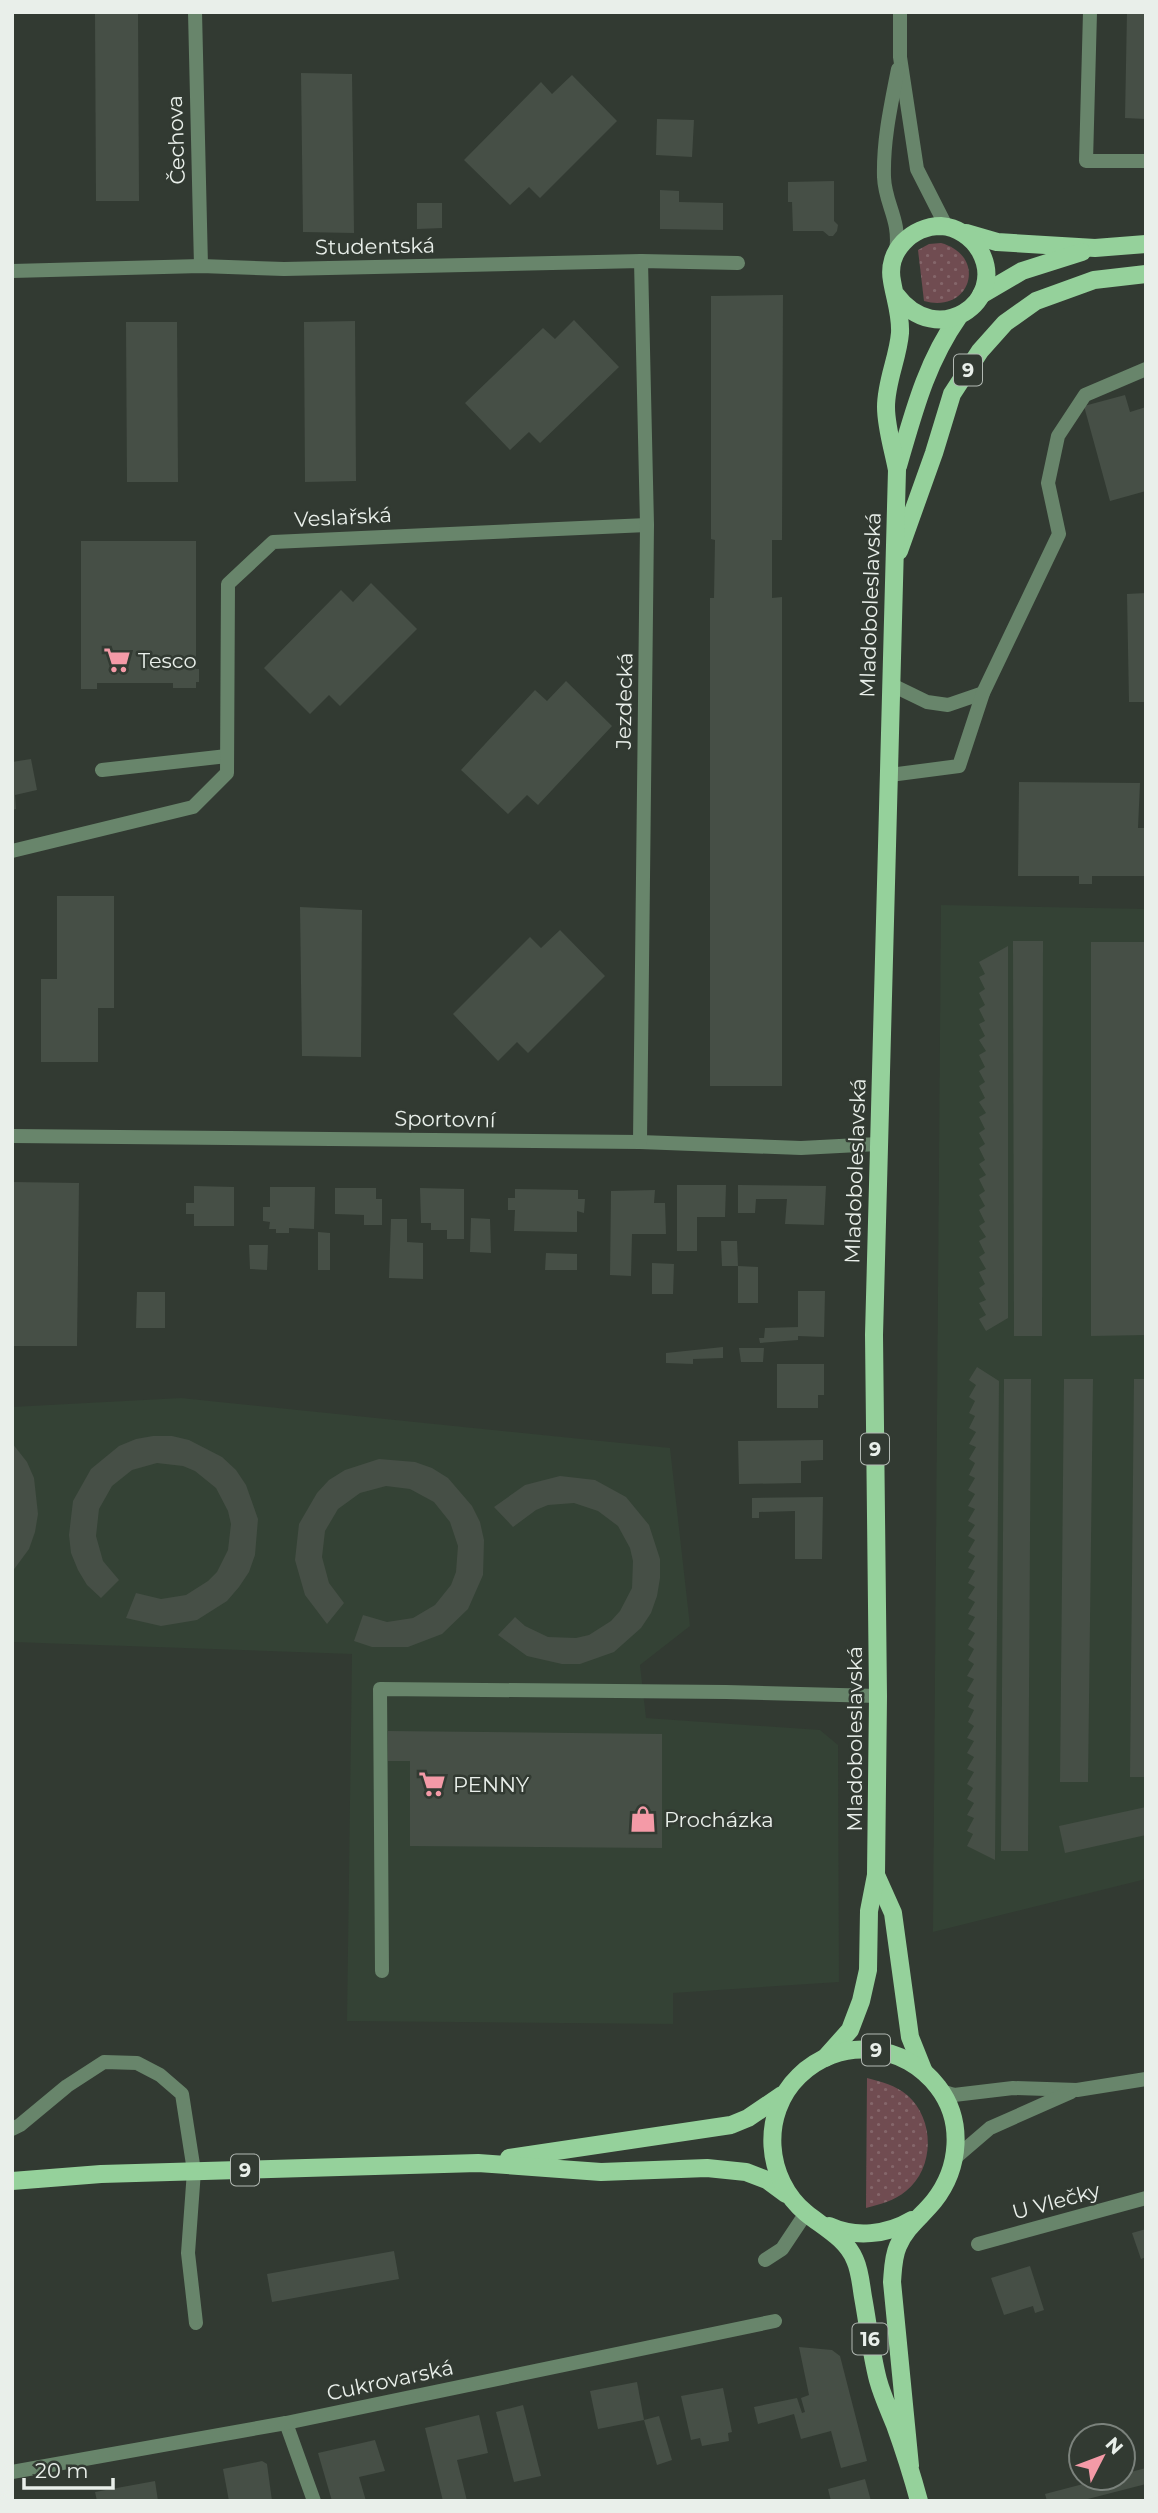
<svg xmlns="http://www.w3.org/2000/svg" width="1158" height="2513" font-family="Montserrat,sans-serif">
	<defs>
		<pattern id="grass-dots" width="8" height="8" patternUnits="userSpaceOnUse" patternTransform="scale(1.75)"><rect width="8" height="8" fill="#704c51"/><path d="M2 2h.1M6 6h.1" fill="none" stroke="#84666a" stroke-width="1.8" stroke-linecap="round"/></pattern>
	</defs>
	<rect width="100%" height="100%" fill="#323a32"/>
	<g fill="#344235">
		<polygon points="941,905 1146,909 1146,1879 933,1932"/>
		<polygon points="181,1398 670,1448 690,1626 640,1665 646,1718 820,1730 838,1745 839,1982 673,1993 673,2024 347,2021 352,1654 12,1642 12,1407"/>
	</g>
	<g fill="url(#grass-dots)">
		<path d="M 941,243 C 988,256 971,314 924,301 L 918,250 L 929,244 Z"/>
		<path d="M 867,2078 C 882,2082 895,2085 907,2095 C 935,2119 935,2168 906,2191 C 894,2201 881,2204 866,2208 Z"/>
	</g>
	<g fill="#464f46">
		<polygon points="95,12 138,12 139,201 96,201"/>
		<polygon points="1127,12 1146,12 1146,119 1125,118"/>
		<polygon points="301,73 352,74 354,233 303,232"/>
		<polygon points="572,75 617,121 540,198 529,187 510,205 464,160 541,82 552,94"/>
		<polygon points="657,119 694,120 692,157 656,155"/>
		<polygon points="834,181 834,221 838,225 837,231 833,236 829,236 823,231 793,231 792,202 788,202 788,182"/>
		<polygon points="660,190 679,191 679,202 723,203 723,230 660,229"/>
		<polygon points="417,203 442,203 442,228 417,229"/>
		<polygon points="783,295 782,540 772,540 772,598 782,597 782,1086 710,1086 710,598 714,598 715,540 711,539 711,296"/>
		<polygon points="574,320 619,367 540,443 529,432 510,450 465,403 543,328 555,339"/>
		<polygon points="355,321 356,481 305,482 304,322"/>
		<polygon points="126,322 177,322 178,482 127,482"/>
		<polygon points="1125,395 1130,412 1146,407 1146,491 1110,501 1084,406"/>
		<polygon points="81,541 196,541 196,669 199,669 199,682 196,682 196,688 173,688 173,683 97,683 97,689 81,689"/>
		<polygon points="371,583 417,629 340,706 329,695 310,714 264,668 341,590 353,602"/>
		<polygon points="1146,593 1146,702 1129,702 1127,594"/>
		<polygon points="566,681 612,726 538,805 527,795 508,814 461,770 535,690 547,701"/>
		<polygon points="31,759 37,790 15,795 16,809 12,810 12,762"/>
		<polygon points="1019,782 1140,783 1138,828 1146,828 1146,876 1092,876 1092,884 1079,884 1079,876 1018,876"/>
		<polygon points="57,896 114,896 114,1008 98,1008 98,1062 41,1062 41,979 57,979"/>
		<polygon points="300,907 362,910 361,1057 302,1056"/>
		<polygon points="560,930 605,976 528,1053 517,1042 498,1061 453,1014 530,937 541,948"/>
		<polygon points="1013,941 1043,941 1042,1336 1014,1336"/>
		<polygon points="1091,942 1146,942 1146,1335 1091,1336"/>
		<polygon points="1008,946 1008,1318 986,1331 979,1319 986,1315 979,1303 986,1300 979,1288 985,1284 979,1272 986,1269 979,1257 985,1253 979,1241 986,1237 979,1226 985,1222 979,1210 985,1206 979,1195 985,1191 979,1179 986,1175 979,1164 985,1160 979,1148 985,1144 979,1133 985,1129 979,1117 986,1113 979,1102 985,1098 979,1086 985,1082 979,1071 985,1067 979,1055 986,1051 979,1040 985,1036 979,1024 985,1021 979,1009 985,1005 979,993 985,989 979,977 985,974 979,962"/>
		<polygon points="12,1182 79,1183 77,1346 12,1346"/>
		<polygon points="677,1185 726,1185 725,1217 697,1217 697,1251 677,1251"/>
		<polygon points="738,1185 826,1186 824,1225 785,1224 787,1199 756,1199 755,1213 738,1213"/>
		<polygon points="194,1186 234,1187 234,1226 194,1226 194,1214 186,1214 186,1203 194,1203"/>
		<polygon points="270,1187 315,1187 314,1229 289,1228 289,1233 276,1233 276,1229 269,1229 270,1222 263,1221 263,1207 270,1207"/>
		<polygon points="335,1188 376,1188 376,1199 382,1199 382,1225 364,1225 364,1215 335,1214"/>
		<polygon points="420,1188 464,1189 464,1239 447,1239 447,1230 431,1230 431,1223 421,1223"/>
		<polygon points="515,1189 578,1190 578,1199 585,1199 584,1213 577,1211 577,1232 514,1231 515,1210 508,1210 508,1198 515,1198"/>
		<polygon points="655,1190 654,1203 665,1203 666,1234 632,1234 631,1276 610,1275 611,1191"/>
		<polygon points="471,1218 490,1219 491,1253 470,1252"/>
		<polygon points="391,1219 407,1219 407,1242 423,1243 423,1279 389,1278"/>
		<polygon points="318,1232 330,1233 330,1270 318,1270"/>
		<polygon points="721,1241 737,1241 738,1266 722,1266"/>
		<polygon points="249,1245 268,1245 267,1270 250,1269"/>
		<polygon points="546,1253 577,1254 577,1270 545,1270"/>
		<polygon points="652,1263 674,1264 673,1294 652,1294"/>
		<polygon points="738,1266 758,1267 758,1303 738,1303"/>
		<polygon points="798,1291 825,1291 824,1337 798,1336 798,1340 760,1343 759,1338 764,1338 765,1328 798,1327"/>
		<polygon points="137,1292 165,1292 165,1328 136,1328"/>
		<polygon points="723,1347 723,1358 693,1359 693,1364 666,1363 666,1353"/>
		<polygon points="739,1348 764,1348 763,1362 741,1362"/>
		<polygon points="777,1364 824,1364 824,1395 818,1395 818,1408 777,1408"/>
		<polygon points="977,1367 999,1381 995,1860 967,1846 973,1834 967,1831 974,1818 967,1815 974,1803 967,1799 973,1788 967,1784 974,1772 967,1769 974,1757 967,1753 974,1741 967,1738 974,1726 968,1722 974,1710 968,1707 974,1695 967,1691 974,1679 967,1676 974,1664 968,1660 974,1649 968,1645 975,1633 968,1629 975,1617 968,1614 975,1602 968,1598 975,1587 968,1583 975,1571 968,1568 975,1556 968,1552 975,1540 968,1536 975,1525 968,1521 975,1509 968,1506 975,1494 968,1490 975,1478 969,1475 975,1463 969,1459 976,1447 969,1444 976,1432 969,1428 975,1416 969,1413 975,1401 969,1397 976,1385 969,1380"/>
		<polygon points="1004,1379 1031,1379 1028,1851 1001,1851"/>
		<polygon points="1064,1379 1093,1379 1088,1782 1060,1782"/>
		<polygon points="1134,1379 1146,1379 1146,1777 1130,1777"/>
		<polygon points="153,1436 172,1436 189,1440 222,1457 236,1470 246,1485 258,1519 255,1555 249,1572 239,1587 227,1601 197,1620 161,1626 126,1618 136,1593 161,1599 186,1595 208,1581 217,1572 228,1550 231,1524 228,1511 216,1488 195,1471 183,1466 157,1463 132,1470 112,1486 99,1509 96,1536 103,1561 119,1580 101,1598 87,1585 78,1570 71,1553 69,1535 73,1501 91,1469 119,1446 136,1439"/>
		<polygon points="823,1440 823,1460 801,1461 801,1483 739,1484 738,1441"/>
		<polygon points="12,1443 27,1462 34,1478 38,1514 35,1532 29,1549 12,1572"/>
		<polygon points="379,1459 415,1462 432,1468 448,1478 472,1506 480,1522 484,1540 483,1575 468,1609 442,1634 408,1647 372,1647 354,1641 363,1615 387,1622 413,1618 435,1605 451,1585 456,1572 458,1546 450,1522 434,1502 410,1489 386,1486 360,1493 338,1509 325,1531 322,1557 329,1583 344,1603 327,1624 305,1595 295,1560 299,1524 317,1493 329,1480 345,1470"/>
		<polygon points="560,1476 595,1480 626,1497 649,1525 660,1559 660,1578 657,1596 651,1613 641,1628 614,1652 580,1664 562,1664 527,1656 498,1635 515,1617 525,1626 548,1637 576,1638 589,1635 611,1621 620,1611 632,1588 633,1561 630,1548 618,1526 598,1511 574,1503 548,1505 536,1510 513,1527 494,1507 525,1485"/>
		<polygon points="823,1497 822,1559 795,1559 795,1511 759,1512 759,1518 752,1518 752,1498"/>
		<polygon points="388,1731 662,1734 662,1848 410,1846 410,1761 388,1761"/>
		<polygon points="1146,1807 1146,1835 1065,1853 1059,1826"/>
		<polygon points="1146,2229 1146,2257 1141,2259 1132,2233"/>
		<polygon points="394,2251 399,2279 272,2302 267,2274"/>
		<polygon points="1030,2266 1044,2310 1035,2313 1033,2306 1004,2315 991,2278"/>
		<polygon points="799,2347 832,2350 840,2356 867,2461 841,2468 831,2431 801,2439 794,2414 758,2424 754,2407 797,2398 802,2413 805,2412 801,2398 809,2395"/>
		<polygon points="637,2382 644,2420 598,2429 590,2391"/>
		<polygon points="723,2388 732,2432 728,2433 729,2441 702,2446 700,2438 691,2440 681,2396"/>
		<polygon points="523,2405 541,2476 514,2482 496,2412"/>
		<polygon points="479,2415 488,2453 457,2460 467,2501 443,2501 425,2428"/>
		<polygon points="659,2416 672,2460 657,2465 644,2420"/>
		<polygon points="375,2440 385,2471 359,2477 366,2501 332,2501 318,2453"/>
		<polygon points="262,2461 267,2464 272,2501 229,2501 223,2469"/>
		<polygon points="1146,2468 1146,2484 1080,2501 1047,2501 1045,2494 1106,2478 1123,2478 1123,2474"/>
		<polygon points="865,2479 871,2501 831,2501 828,2489"/>
		<polygon points="155,2481 158,2501 97,2501 95,2492"/>
	</g>
	<g fill="none" stroke-linecap="round" stroke-linejoin="round">
		<g stroke="#68856b" stroke-width="14">
			<polyline points="1090,12 1086,161 1146,161"/>
			<polyline points="890,684 927,702 948,705 983,693"/>
			<polyline points="102,770 227,756"/>
			<polyline points="890,775 959,766 983,693 1059,534 1048,483 1058,436 1085,395 1146,369"/>
			<polyline points="12,2129 20,2125 67,2086 104,2062 137,2063 160,2075 182,2094 194,2171 188,2253 196,2323"/>
			<polyline points="765,2260 782,2249 806,2213"/>
		</g>
		<g stroke="#68856b" stroke-width="14">
			<polyline points="195,12 201,266"/>
			<polyline points="12,271 201,266 284,269 641,261 738,263"/>
			<polyline points="12,851 193,807 227,773 228,584 273,542 647,525"/>
			<polyline points="12,1136 640,1142 801,1148 878,1144"/>
			<polyline points="640,1142 647,525 641,261"/>
			<polyline points="382,1971 380,1689 726,1692 878,1696"/>
			<polyline points="941,2091 954,2095 1013,2088 1077,2090 1146,2079"/>
			<polyline points="955,2158 990,2128 1071,2092"/>
			<polyline points="978,2244 1146,2198"/>
			<polyline points="286,2423 314,2501"/>
			<polyline points="12,2472 286,2423 775,2321"/>
		</g>
		<g stroke="#68856b" stroke-width="14">
			<polyline points="900,12 900,57 917,169 946,226"/>
			<path d="M 896,252 C 901,219 885,205 884,177 C 883,140 891,105 898,69"/>
		</g>
		<g stroke="#95d19b" stroke-width="18">
			<polyline points="966,233 997,242 1095,248 1146,244"/>
			<polyline points="981,295 1022,271 1082,252"/>
			<path d="M 898,466 C 914,411 926,363 959,316"/>
			<polyline points="899,551 934,453 952,394 980,351 1005,323 1036,301 1094,280 1146,274"/>
			<polyline points="876,1875 893,1913 910,2037 924,2072"/>
			<path d="M 825,2058 L 850,2030 L 861,2001 L 868,1970 L 869,1911 L 876,1875 L 878,1696 L 874,1335 L 897,470 C 893,449 886,427 886,407 C 886,381 898,358 900,333 C 901,315 895,299 892,281 C 886,251 912,226 941,226 C 957,227 972,237 980,251 C 1008,302 937,350 896,295"/>
			<polyline points="509,2158 731,2125 748,2118 782,2095"/>
			<polyline points="12,2181 101,2174 478,2163 601,2172 707,2168 746,2172 767,2180 786,2194"/>
			<path d="M 829,2226 C 855,2238 887,2235 912,2220"/>
			<path d="M 910,2466 L 892,2282 C 893,2270 893,2257 898,2246 C 906,2227 922,2216 934,2201 C 960,2168 964,2121 938,2087 C 922,2066 898,2052 871,2050 C 844,2047 817,2058 799,2076 C 760,2114 765,2179 806,2213 C 823,2227 846,2238 855,2260 C 860,2271 861,2285 863,2297 C 868,2324 871,2353 878,2380 C 882,2395 889,2410 895,2425 C 904,2450 912,2475 919,2501"/>
		</g>
	</g>
	<defs>
		<symbol id="supermarket-bare" viewBox="-9 -9 18 18"><path d="M-6-5.5h2.5l.6 2H6L4.5 2H-2.5L-4.4-4H-6ZM-1.5 3.2a1.3 1.3 0 1 0 .1 0ZM3 3.2a1.3 1.3 0 1 0 .1 0Z" fill="#f49aa7" stroke="#323a32" stroke-width="2.5" paint-order="stroke"/></symbol>
		<symbol id="shop-bare" viewBox="-9 -9 18 18"><path d="M-5-2.5h2.3a2.7 3.5 0 0 1 5.4 0H5L5.5 6h-11ZM-1.5-2.5h3a1.5 2.3 0 0 0-3 0Z" fill="#f49aa7" stroke="#323a32" stroke-width="2.5" paint-order="stroke"/></symbol>
	</defs>
	<g fill-rule="evenodd">
		<use href="#supermarket-bare" x="98" y="641" width="38" height="38"/>
		<use href="#supermarket-bare" x="413" y="1765" width="38" height="38"/>
		<use href="#shop-bare" x="624" y="1800" width="38" height="38"/>
	</g>
	<g text-anchor="middle" dominant-baseline="central" stroke-width="5" stroke-linejoin="round" paint-order="stroke">
		<g fill="#323a32" stroke="#b2b9b3" stroke-width="2">
			<rect x="954" y="354.5" width="28" height="31" rx="5"/>
			<rect x="861" y="1433.5" width="28" height="31" rx="5"/>
			<rect x="862" y="2034.5" width="28" height="31" rx="5"/>
			<rect x="231" y="2154.5" width="28" height="31" rx="5"/>
			<rect x="852.5" y="2323.5" width="35" height="31" rx="5"/>
		</g>
		<g font-size="19" font-weight="bold" fill="#e9efea">
			<text x="968" y="370">9</text>
			<text x="875" y="1449">9</text>
			<text x="876" y="2050">9</text>
			<text x="245" y="2170">9</text>
			<text x="870" y="2339">16</text>
		</g>
		<g font-size="21" fill="#e9efea" stroke="#323a32">
			<text transform="translate(176 140) rotate(-92)">Čechova</text>
			<text transform="translate(375 246) rotate(-1)">Studentská</text>
			<text transform="translate(343 517) rotate(-3)">Veslařská</text>
			<text transform="translate(870 605) rotate(-88)">Mladoboleslavská</text>
			<text transform="translate(624 701) rotate(-89)">Jezdecká</text>
			<text transform="translate(445 1119) rotate(1)">Sportovní</text>
			<text transform="translate(855 1171) rotate(-88)">Mladoboleslavská</text>
			<text transform="translate(854 1739) rotate(-90)">Mladoboleslavská</text>
			<text transform="translate(1056 2201) rotate(-15)">U Vlečky</text>
			<text transform="translate(390 2380) rotate(-12)">Cukrovarská</text>
		</g>
		<g font-size="21" fill="#e9efea" stroke="#323a32" text-anchor="start">
			<text x="138" y="660">Tesco</text>
			<text x="453" y="1784">PENNY</text>
			<text x="664" y="1819">Procházka</text>
		</g>
	</g>
	<rect width="1158" height="2513" fill="none" stroke="#e9efea" stroke-width="28"/>
	<g transform="translate(1102 2457) rotate(48)"><circle r="33" fill="#323a32" stroke="#7b827c" stroke-width="2"/>
	<path d="M0-5L12 26L0 18L-12 26Z" fill="#f49aa7"/>
	<text y="-10" font-size="19" font-weight="bold" text-anchor="middle" fill="#e9efea">N</text>
	</g>
	<path d="M24 2478v10h89v-10" fill="none" stroke="#e9efea" stroke-width="3.5"/>
	<text x="35" y="2478" font-size="21" fill="#e9efea" stroke="#323a32" stroke-width="5" paint-order="stroke">20 m</text>
</svg>
